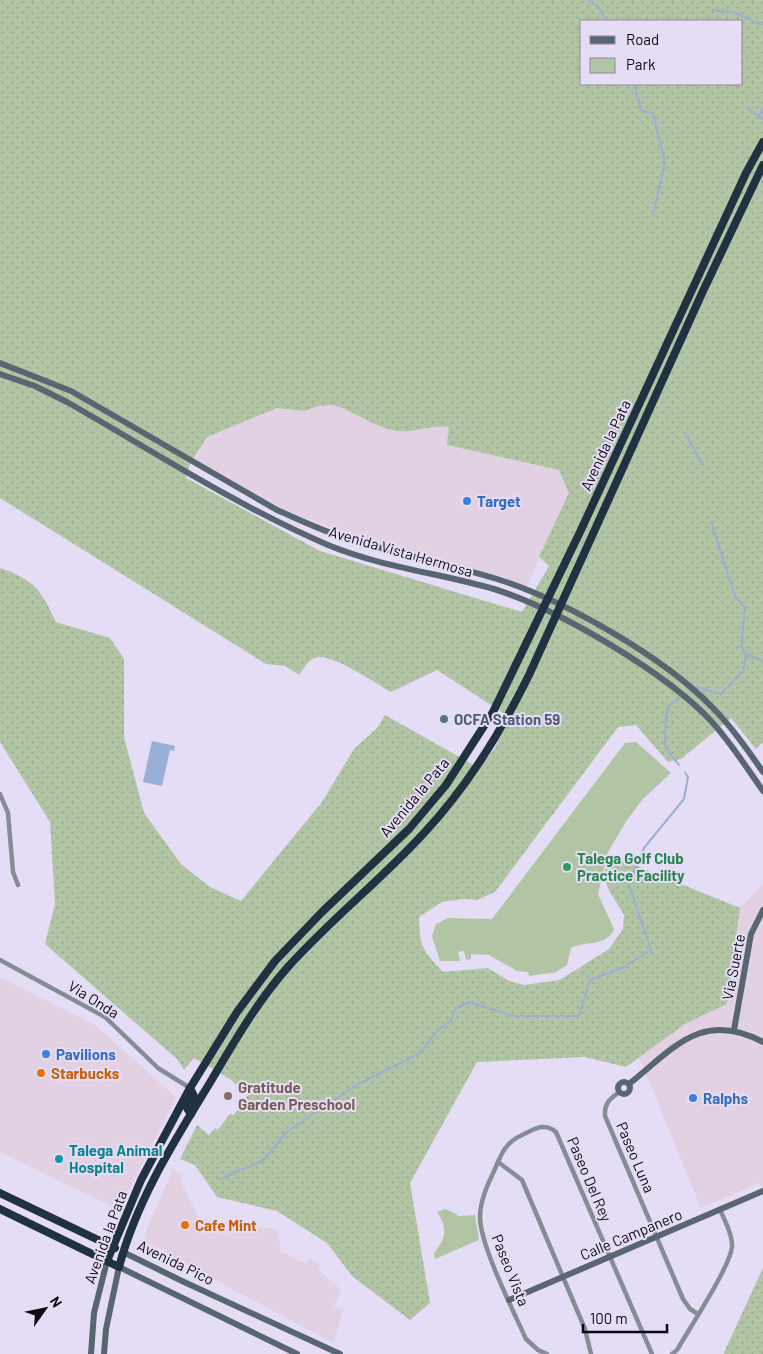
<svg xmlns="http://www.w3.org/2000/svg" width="763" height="1354" font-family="Barlow,sans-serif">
	<defs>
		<pattern id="grass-dots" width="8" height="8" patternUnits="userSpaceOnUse" patternTransform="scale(1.25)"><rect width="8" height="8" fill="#b1c5a5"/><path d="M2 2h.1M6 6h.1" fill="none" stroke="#97a88d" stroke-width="1.8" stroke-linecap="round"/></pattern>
	</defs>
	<rect width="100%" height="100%" fill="#e5dcf6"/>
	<g fill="#e1d1e3">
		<polygon points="333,405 351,410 392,431 439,425 450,427 448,445 559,470 569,493 526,588 497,575 375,544 280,508 195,460 207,437 277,408 304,411 319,406"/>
		<polygon points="763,884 763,1191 760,1183 701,1208 639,1057 685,1024 712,1012 735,939 740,908"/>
		<polygon points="0,977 95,1025 176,1097 119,1210 0,1152"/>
		<polygon points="173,1169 182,1174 180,1180 199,1218 279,1230 280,1251 306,1264 310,1258 320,1264 318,1269 341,1290 334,1306 343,1310 333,1343 180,1261 170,1253 147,1243 144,1235"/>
	</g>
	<g fill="url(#grass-dots)" fill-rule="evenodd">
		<path d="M 0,0 L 763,0 L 763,742 L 756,749 L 731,718 L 681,759 L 668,762 L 636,725 L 618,727 L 495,892 L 477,900 L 463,899 L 442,902 L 419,917 C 420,947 422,950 443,972 L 488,968 L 509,981 L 524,985 L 560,980 L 609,949 L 623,929 L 624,915 L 609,890 L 602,874 L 615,857 L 740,908 L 727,1004 L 685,1024 L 626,1067 L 585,1057 L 477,1062 L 410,1183 L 430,1303 L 410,1320 L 352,1276 L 327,1243 L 277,1211 L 217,1197 L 195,1165 L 180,1159 L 197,1125 L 209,1135 L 215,1128 L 218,1130 L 230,1114 L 234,1115 L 248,1095 L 230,1079 L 194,1058 L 184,1070 L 177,1059 L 45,944 L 55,904 L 50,822 L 0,742 L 0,568 C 35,580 41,590 56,622 L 110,638 L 124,659 L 124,737 L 144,813 L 181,864 L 210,887 L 241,901 L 322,802 L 354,749 L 378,727 L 385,715 L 479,768 L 494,749 L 511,718 L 437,670 L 391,692 C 375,683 336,656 319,657 C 309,658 304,668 299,675 L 285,666 L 266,664 L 0,498 ZM 582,21 L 742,21 L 742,84 L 582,84 ZM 333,405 C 355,411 371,425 391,430 C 409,435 430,424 449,427 L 447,445 L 559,470 L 569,493 L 539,557 L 549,566 L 522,612 L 320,551 L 186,478 L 189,466 L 207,437 L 277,408 L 304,411 L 319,406 Z"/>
		<polygon points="763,1268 763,1354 724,1354 726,1348"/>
	</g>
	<g fill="#b1c5a5">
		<path d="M 636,742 L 671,773 L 643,799 L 627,820 L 608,852 L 598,894 L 614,929 C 606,948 585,940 571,948 L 567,965 L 556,972 L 529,976 L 528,972 L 517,971 L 489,955 L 471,954 L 471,959 L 466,960 L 464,951 L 458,952 L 460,961 L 440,961 L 432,936 L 436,924 L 448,918 L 492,919 L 625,743 Z"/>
		<path d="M 446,1209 L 459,1216 L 475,1215 L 479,1240 L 435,1259 L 434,1253 C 446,1239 448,1228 437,1212 Z"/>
	</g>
	<polygon fill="#99afd5" points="152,741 175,746 174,751 170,750 162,786 143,782"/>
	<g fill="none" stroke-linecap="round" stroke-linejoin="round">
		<g stroke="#99afd5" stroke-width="2">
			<polyline points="588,0 598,6 606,21"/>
			<polyline points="713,10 735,13 763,25"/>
			<polyline points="634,84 641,110 653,114 665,163 653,215"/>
			<polyline points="747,108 763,119"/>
			<polyline points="759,116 763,108"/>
			<polyline points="685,433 703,465"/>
			<polyline points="711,522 735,596 745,608 741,646 745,653"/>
			<polyline points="685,695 696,687 721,694 743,671 746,654 763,661"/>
			<polyline points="679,765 665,747 665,741 666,715 669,706 681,697"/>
			<polyline points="220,1179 262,1161 288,1131 358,1084 419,1054 437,1031 451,1021 455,1009 469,1002 513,1016 579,1016 590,980 622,968 651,950 629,885 644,848 684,799 688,777 685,773"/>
		</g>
		<g stroke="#848d95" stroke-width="4.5">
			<polyline points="0,794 8,813 13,872 18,885"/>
			<polyline points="0,960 105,1017 158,1068 190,1088"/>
			<path d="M 619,1092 C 610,1099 604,1103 605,1116 L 683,1299 L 690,1309 L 698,1314"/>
			<polyline points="498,1162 522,1180 585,1329 591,1354"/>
			<path d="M 547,1354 L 538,1350 L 526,1339 C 513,1310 480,1245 480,1217 C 480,1200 488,1184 495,1169 C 501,1154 506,1142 522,1135 C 535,1129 544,1122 556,1132 L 652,1354"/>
			<path d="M 672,1354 L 677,1350 C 689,1329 730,1267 732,1247 C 733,1236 725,1220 720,1210"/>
		</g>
		<g stroke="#586671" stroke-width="6">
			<path d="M 0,363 L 71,391 L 277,510 C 298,519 318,529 340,536 C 392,553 445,563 497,579 C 564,600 662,656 711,706 C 731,726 747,749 763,772"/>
			<path d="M 0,374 L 35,386 L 67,402 C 153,451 237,506 328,545 C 381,567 439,573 494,589 C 558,609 667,673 712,722 C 731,743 747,768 763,791"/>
			<polyline points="734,1030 751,934 763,910"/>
			<circle cx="624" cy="1088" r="6"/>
			<path d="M 629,1084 C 675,1047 702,1010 763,1042"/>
			<polyline points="123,1252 182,1281 340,1354"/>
			<polyline points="509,1300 763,1191"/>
			<polyline points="91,1354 94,1313 107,1261"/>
			<polyline points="104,1354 106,1329 119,1267 297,1354"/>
		</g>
		<g stroke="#203241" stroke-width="8">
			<polyline points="190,1088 194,1096 187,1108 191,1114"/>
			<polyline points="0,1193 115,1248"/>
			<path d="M 0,1209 L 119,1267 C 137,1199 175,1140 211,1081 C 234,1042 257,1002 287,968 C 330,920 381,880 424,833 C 467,787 501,732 529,675 L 703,291 L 763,165"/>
			<polyline points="107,1261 141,1180 190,1088 237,1012 275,961 322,912 409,829 446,785 493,712 580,532 746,173 763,142"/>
		</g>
	</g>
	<g fill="#3f7fe0" stroke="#e5dcf6" stroke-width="2">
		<circle cx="467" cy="501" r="5"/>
		<circle cx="46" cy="1054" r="5"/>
		<circle cx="693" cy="1098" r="5"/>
	</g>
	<circle fill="#5c6f8a" stroke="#e5dcf6" stroke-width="2" cx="444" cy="719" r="5"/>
	<circle fill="#2e9e5b" stroke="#e5dcf6" stroke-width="2" cx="567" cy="867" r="5"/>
	<g fill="#e8710a" stroke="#e5dcf6" stroke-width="2">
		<circle cx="41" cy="1073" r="5"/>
		<circle cx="185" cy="1225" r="5"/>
	</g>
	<circle fill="#8d6e63" stroke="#e5dcf6" stroke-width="2" cx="228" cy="1096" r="5"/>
	<circle fill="#0f9aa8" stroke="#e5dcf6" stroke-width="2" cx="59" cy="1159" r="5"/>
	<g text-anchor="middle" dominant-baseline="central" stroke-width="4" stroke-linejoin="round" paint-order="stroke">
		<g font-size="15" fill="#0c0912" stroke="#e5dcf6">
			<text transform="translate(605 445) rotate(-65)">Avenida la Pata</text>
			<text transform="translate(401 551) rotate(16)">Avenida Vista Hermosa</text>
			<text transform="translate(414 797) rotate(-50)">Avenida la Pata</text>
			<text transform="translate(733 967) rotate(-79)">Via Suerte</text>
			<text transform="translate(94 999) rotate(32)">Via Onda</text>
			<text transform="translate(636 1157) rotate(67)">Paseo Luna</text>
			<text transform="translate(590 1179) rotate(67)">Paseo Del Rey</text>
			<text transform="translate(631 1234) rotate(-23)">Calle Campanero</text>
			<text transform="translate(105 1237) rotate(-70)">Avenida la Pata</text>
			<text transform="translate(176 1262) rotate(26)">Avenida Pico</text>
			<text transform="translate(511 1270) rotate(68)">Paseo Vista</text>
		</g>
		<g font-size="15" font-weight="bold" fill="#366cbe" stroke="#e5dcf6" text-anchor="start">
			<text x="477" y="501">Target</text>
			<text x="56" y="1054">Pavilions</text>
			<text x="703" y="1098">Ralphs</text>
		</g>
		<g font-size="15" font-weight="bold" fill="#4e5e75" stroke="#e5dcf6" text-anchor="start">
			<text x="454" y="719">OCFA Station 59</text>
		</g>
		<g font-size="15" font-weight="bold" fill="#27864d" stroke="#e5dcf6" text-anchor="start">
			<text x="577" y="858">Talega Golf Club<tspan x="577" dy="17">Practice Facility</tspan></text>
		</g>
		<g font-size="15" font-weight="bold" fill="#c56008" stroke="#e5dcf6" text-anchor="start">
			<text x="51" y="1073">Starbucks</text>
			<text x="195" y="1225">Cafe Mint</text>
		</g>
		<g font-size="15" font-weight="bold" fill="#785e54" stroke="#e5dcf6" text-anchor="start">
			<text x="238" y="1087">Gratitude<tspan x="238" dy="17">Garden Preschool</tspan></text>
		</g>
		<g font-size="15" font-weight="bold" fill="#0d838f" stroke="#e5dcf6" text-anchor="start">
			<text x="69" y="1150">Talega Animal<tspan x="69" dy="17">Hospital</tspan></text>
		</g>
	</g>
	<rect x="580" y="20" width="162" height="65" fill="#e5dcf6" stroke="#8e889b"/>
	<rect x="590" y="36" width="25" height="8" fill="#586671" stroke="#8e889b"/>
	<text x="626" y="45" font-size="15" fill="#0c0912">Road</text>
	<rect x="590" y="58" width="25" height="15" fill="#b1c5a5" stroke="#8e889b"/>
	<text x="626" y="70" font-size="15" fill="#0c0912">Park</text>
	<g transform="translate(45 1309) rotate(57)" stroke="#e5dcf6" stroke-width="4" paint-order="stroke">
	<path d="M0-4L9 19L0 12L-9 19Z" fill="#0c0912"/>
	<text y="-8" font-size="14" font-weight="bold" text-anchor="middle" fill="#0c0912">N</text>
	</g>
	<path d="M583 1324v8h84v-8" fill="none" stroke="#0c0912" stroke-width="2.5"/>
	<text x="590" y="1324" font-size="15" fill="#0c0912" stroke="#e5dcf6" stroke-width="4" paint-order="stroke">100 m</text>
</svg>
